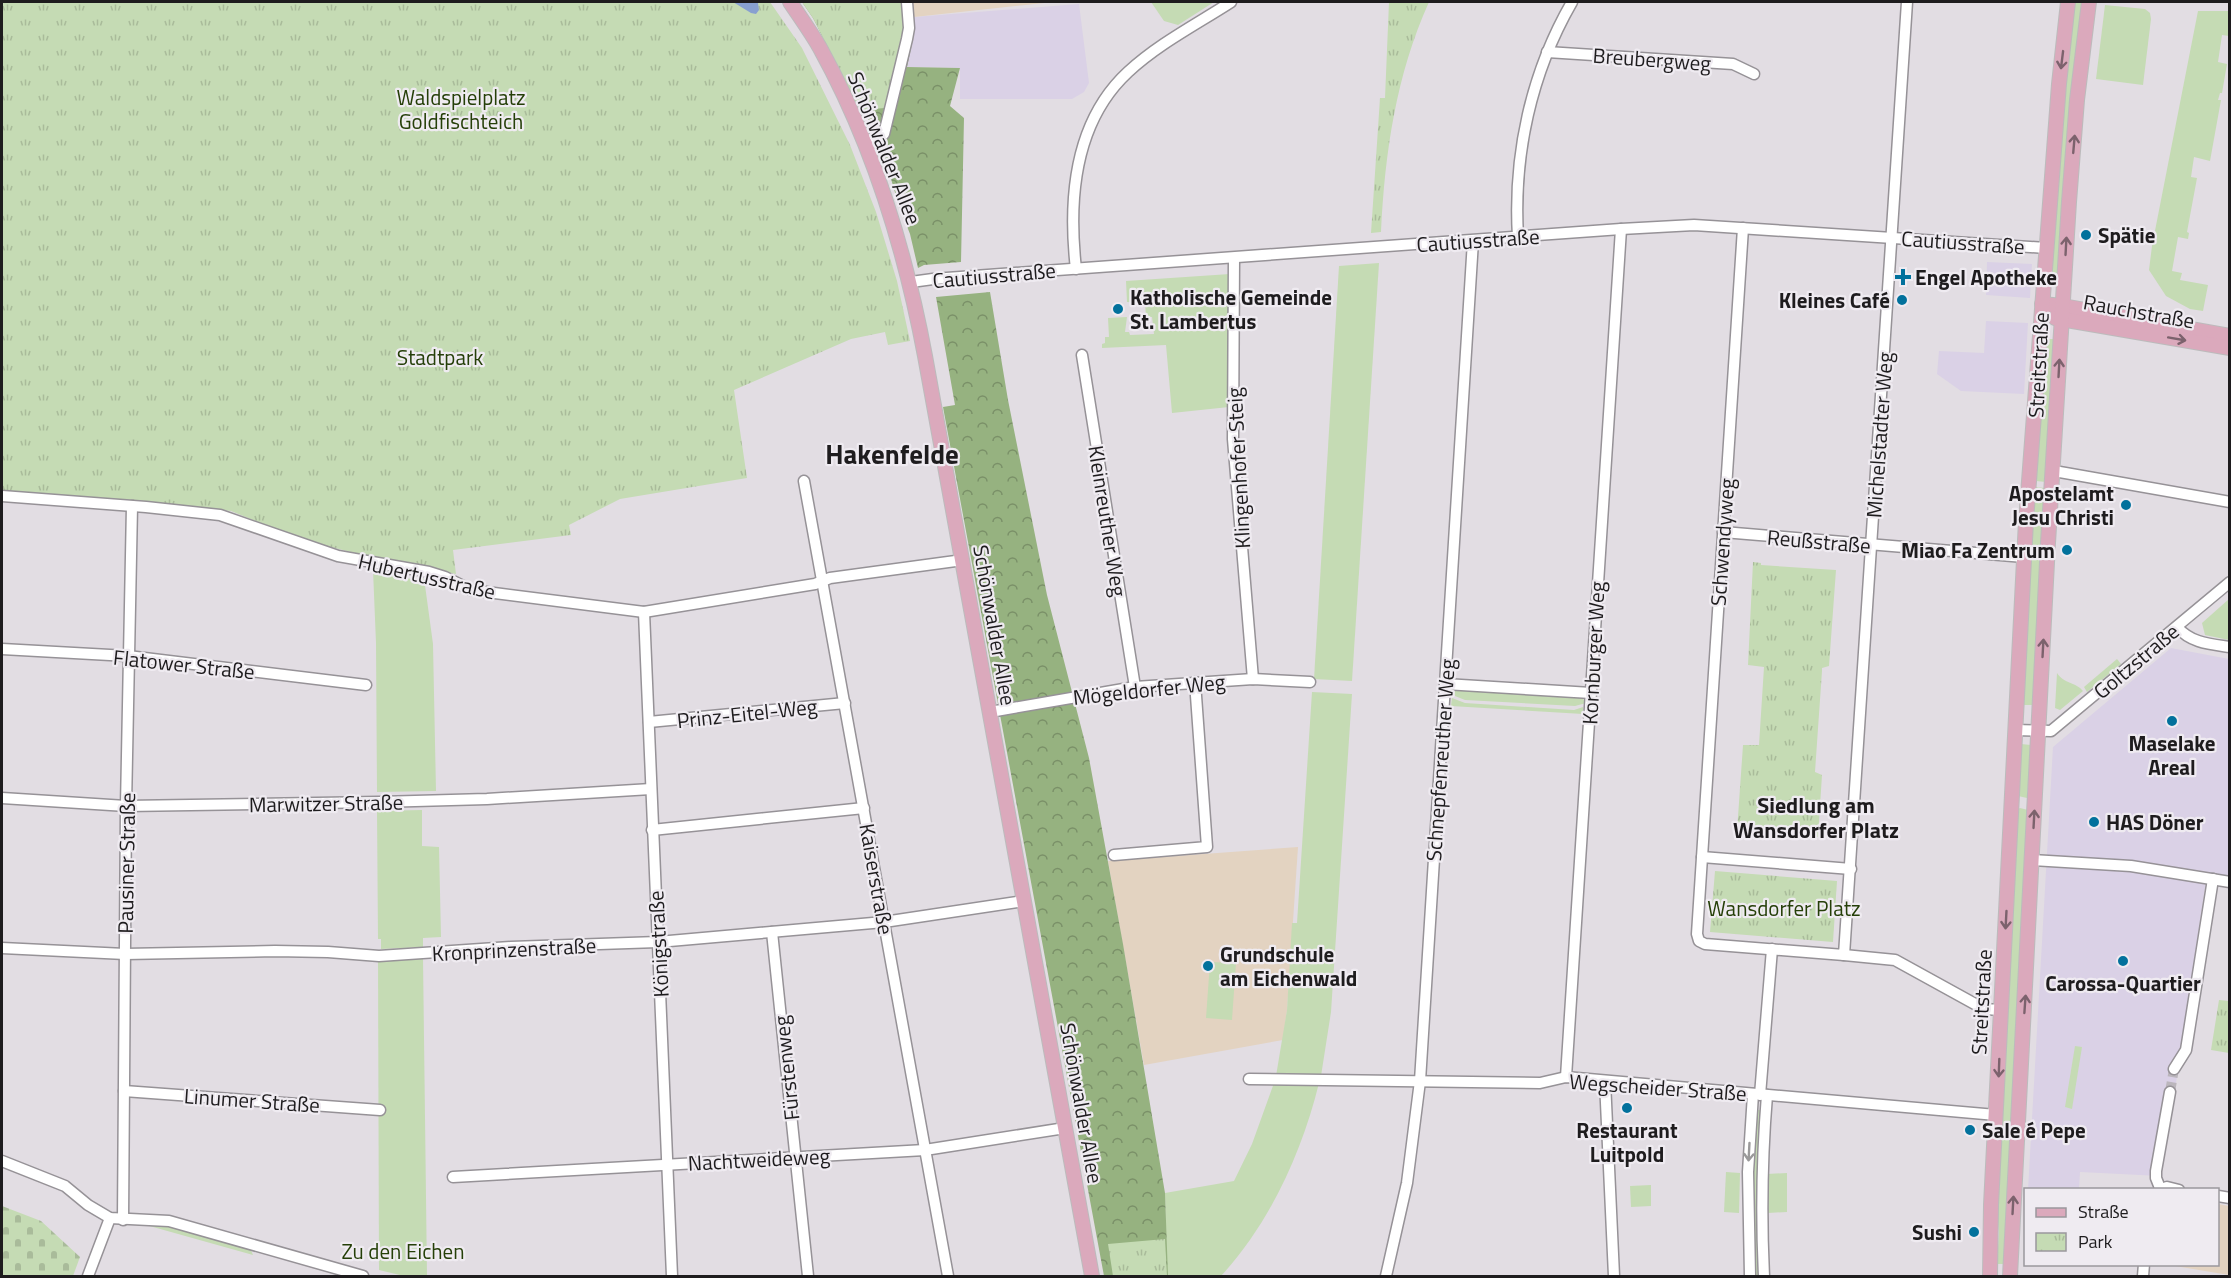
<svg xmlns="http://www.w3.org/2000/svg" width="2231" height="1278" font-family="'Titillium Web',sans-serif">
	<defs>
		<pattern id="forest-crowns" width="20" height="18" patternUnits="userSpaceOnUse" patternTransform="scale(1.5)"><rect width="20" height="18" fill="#96b280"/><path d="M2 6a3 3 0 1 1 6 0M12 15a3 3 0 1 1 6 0" fill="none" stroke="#7a9068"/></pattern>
		<pattern id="cemetery-stones" width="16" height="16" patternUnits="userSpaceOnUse" patternTransform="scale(1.5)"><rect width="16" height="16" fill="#c5dbb4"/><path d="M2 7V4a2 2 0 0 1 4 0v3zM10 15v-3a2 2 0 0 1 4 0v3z" fill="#a9bb9a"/></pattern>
		<pattern id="park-tufts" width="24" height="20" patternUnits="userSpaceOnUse" patternTransform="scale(1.5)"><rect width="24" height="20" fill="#c5dbb4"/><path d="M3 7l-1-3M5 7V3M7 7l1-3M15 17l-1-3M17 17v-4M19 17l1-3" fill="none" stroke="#a9bb9a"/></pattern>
	</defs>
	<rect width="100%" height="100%" fill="#e2dde3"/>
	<g fill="#dad1e6">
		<polygon points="1079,4 1089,83 1084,92 1072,99 960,99 960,68 907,67 913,39 914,17"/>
		<polygon points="1987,262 2032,264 2030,298 1986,295"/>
		<polygon points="1986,321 2028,323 2024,394 1961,391 1937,374 1939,351 1984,353"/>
		<polygon points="2171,648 2229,659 2229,876 2207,873 2172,1110 2160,1176 2080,1172 2079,1189 2028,1190 2053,747"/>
	</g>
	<g fill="#e3d3c1">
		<polygon points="913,2 1054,2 914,17"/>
		<polygon points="1298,847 1287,1010 1283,1040 1144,1065 1108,861"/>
		<polygon points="2218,1204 2229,1206 2229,1275 2169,1265 2218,1264"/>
	</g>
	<g fill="#c5dbb4">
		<polygon points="1151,2 1214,2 1178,25 1164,21"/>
		<polygon points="2073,2 2084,2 2059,287 2049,286 2056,174"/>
		<polygon points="2105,5 2145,9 2150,13 2151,19 2143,85 2096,79"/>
		<polygon points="2198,11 2230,11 2229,36 2222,35 2218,62 2227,64 2222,93 2220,93 2218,100 2221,100 2210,161 2194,157 2191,177 2197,178 2187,232 2189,233 2188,239 2178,237 2172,271 2182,273 2180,280 2208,285 2203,311 2190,309 2166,296 2149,270 2152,246"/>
		<polygon points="1379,263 1352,681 1314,679 1339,266"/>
		<polygon points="1230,274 1229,407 1172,413 1166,345 1102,348 1102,344 1105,343 1105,337 1109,337 1108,318 1127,317 1125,332 1129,332 1130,335 1154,334 1152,317 1146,317 1145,303 1127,302 1126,281"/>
		<polygon points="2046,339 2056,339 2046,482 2036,481"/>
		<polygon points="2035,487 2045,488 2034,705 2023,705"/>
		<polygon points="373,570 411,579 424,578 433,644 436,791 377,792 376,643"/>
		<polygon points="2229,599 2229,640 2205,635 2202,623"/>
		<polygon points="2117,659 2121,664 2087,692 2084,687"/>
		<path d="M 2057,673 C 2064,684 2076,682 2083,691 L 2060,710 L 2055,708 Z"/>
		<polygon points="1458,689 1580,695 1586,703 1575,706 1465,700 1455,696 1453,692"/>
		<polygon points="1312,692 1352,694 1331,1012 1321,1076 1276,1076 1287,1010 1292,923 1297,923"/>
		<polygon points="1452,698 1465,703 1574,710 1583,707 1583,714 1451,706"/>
		<polygon points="2021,744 2031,745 2027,798 2018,796"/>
		<polygon points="2020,808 2028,810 2004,1264 1997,1264 1999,1232 1997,1212 2017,810"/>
		<polygon points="422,810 422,846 439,847 441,937 423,938 423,947 381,949 381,939 378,939 377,811"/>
		<polygon points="423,958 427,1276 404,1276 379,1270 378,959"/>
		<polygon points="1210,962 1236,963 1232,1020 1206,1018"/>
		<polygon points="2075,1046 2082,1047 2072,1109 2065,1107"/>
		<path d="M 1274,1083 L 1319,1083 C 1302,1152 1270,1223 1221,1276 L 1167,1276 L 1165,1193 L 1234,1181 L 1252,1144 Z"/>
		<polygon points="1756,1110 1762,1110 1760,1276 1753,1276 1750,1206"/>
		<polygon points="1726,1172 1740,1173 1739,1213 1724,1212"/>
		<polygon points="1787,1173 1787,1212 1768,1213 1767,1174"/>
		<polygon points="1651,1185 1651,1206 1631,1207 1630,1186"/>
		<polygon points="146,1225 169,1226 250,1248 253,1255"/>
	</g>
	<g fill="url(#forest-crowns)">
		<polygon points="802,2 913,39 907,67 960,68 950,106 964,118 961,262 924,265 918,268 910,234 899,206 879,138 873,125 860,110 813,18"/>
		<polygon points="990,292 1008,400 1047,595 1089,758 1123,944 1165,1193 1168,1276 1104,1276 943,407 955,405 936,297"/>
	</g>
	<polygon fill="url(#cemetery-stones)" points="2,1206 41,1221 80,1257 73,1276 2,1276"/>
	<g fill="url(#park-tufts)">
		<polygon points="2,2 770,2 802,48 850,145 876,212 897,281 910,341 888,345 885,332 851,339 734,390 747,478 620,499 569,525 571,535 453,550 456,574 361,556 355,553 302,540 231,511 137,501 2,492"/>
		<polygon points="802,2 903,2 903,37 885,108 860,110 813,18"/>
		<path d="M 1389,2 L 1429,2 C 1396,75 1385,152 1381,232 L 1371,233 L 1380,98 L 1385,98 Z"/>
		<polygon points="2125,41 2139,43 2136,63 2122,61"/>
		<polygon points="1753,562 1761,563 1761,565 1836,570 1829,666 1822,668 1822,671 1815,772 1822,775 1818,837 1737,831 1743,745 1759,745 1764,667 1748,665"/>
		<polygon points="1715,871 1837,881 1833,942 1710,932"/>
		<polygon points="2219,1000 2229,1001 2229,1053 2211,1050"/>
		<polygon points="1165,1239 1167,1276 1113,1276 1108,1244"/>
	</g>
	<polygon fill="#88a0d0" points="733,2 755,2 758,3 759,10 756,14 751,13"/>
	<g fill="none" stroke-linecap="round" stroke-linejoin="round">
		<polyline stroke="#bbb6bc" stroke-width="10" stroke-dasharray="10 5" stroke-linecap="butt" points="2170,1092 2174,1069"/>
		<defs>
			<g id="minor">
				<polyline points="1547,52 1733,64 1754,74"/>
				<polyline points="864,142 884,134 907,39 909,28 907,2"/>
				<polyline points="1743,228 1697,934 1699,941 1705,944 1844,955 1907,2"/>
				<path d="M 1518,237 C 1513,155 1531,73 1572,2"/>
				<polyline points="1234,258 1233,439 1253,679"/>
				<path d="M 1076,269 C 1068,199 1074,122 1128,72 C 1158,44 1197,24 1231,2"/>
				<polyline points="911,282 933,279 1621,229 1694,225 2046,248"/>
				<polyline points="1082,355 1135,687"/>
				<polyline points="2054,471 2230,502"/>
				<polyline points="804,481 948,1276"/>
				<polyline points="2,496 146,507 220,515 338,556 429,572 445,577 471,590 644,612 815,584 830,578 963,560"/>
				<polyline points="1723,532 2024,557"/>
				<polyline points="644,612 672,1276"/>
				<path d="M 2177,627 C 2191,643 2209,644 2230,647"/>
				<polyline points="2,649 128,656 366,685"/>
				<polyline points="1445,684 1591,693"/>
				<polyline points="990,712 1135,687 1253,679 1310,682"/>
				<polyline points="649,722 845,703"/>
				<polyline points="2015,730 2051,731 2230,582"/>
				<polyline points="2,798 126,806 379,802 487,799 651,789"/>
				<polyline points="652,830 864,808"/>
				<polyline points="1114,855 1207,847 1195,682"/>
				<polyline points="1702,857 1851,869"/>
				<polyline points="2032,860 2131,866 2230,882"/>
				<polyline points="772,932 808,1276"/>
				<polyline points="2,948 125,954 275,951 328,952 379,956 511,947 658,942 884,922 1024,901"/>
				<polyline points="1844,955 1895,960 1984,1009 2001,1010"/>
				<polyline points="2174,1069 2186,1050 2213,879"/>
				<polyline points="1566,1077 1621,229"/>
				<polyline points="1249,1079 1540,1083 1566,1077 1996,1115"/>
				<polyline points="1605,1081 1614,1276"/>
				<polyline points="124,1091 380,1110"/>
				<polyline points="1760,1095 1772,949"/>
				<polyline points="2,1161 65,1186 88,1205 110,1218 169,1221 363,1276"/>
				<polyline points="453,1177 925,1150 1065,1128"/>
				<polyline points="2160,1188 2156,1178 2156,1171 2170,1092"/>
				<polyline points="2159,1190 2167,1187 2179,1190"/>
				<polyline points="2218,1196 2230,1198"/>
				<polyline points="123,1220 126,806 132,506"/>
				<polyline points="88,1276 110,1218"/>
				<polyline points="1386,1276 1407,1183 1420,1081 1473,241"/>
				<polyline points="1750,1276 1748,1172 1753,1094"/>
				<path d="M 1764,1276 C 1761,1216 1762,1156 1767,1095"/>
				<polyline points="2143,1276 2144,1264"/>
			</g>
			<g id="major">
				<path d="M 790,2 C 800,17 811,32 820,48 C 873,144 905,249 925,356 L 1092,1276"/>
				<polyline points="2042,304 2063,306 2230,336"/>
				<polyline points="2055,318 2230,348"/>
				<polyline points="1990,1276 1991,1205 2026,521 2059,84 2068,2"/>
				<polyline points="2010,1276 2048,543 2069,202 2077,100 2089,2"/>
			</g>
		</defs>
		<use href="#minor" stroke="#969297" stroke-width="13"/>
		<use href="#major" stroke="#bcbbbc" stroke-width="16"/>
		<use href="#minor" stroke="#fff" stroke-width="10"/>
		<use href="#major" stroke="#dba9bc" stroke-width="14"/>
	</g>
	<defs><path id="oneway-shaft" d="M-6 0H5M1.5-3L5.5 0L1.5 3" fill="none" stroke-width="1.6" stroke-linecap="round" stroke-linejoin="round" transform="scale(1.5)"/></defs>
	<g stroke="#7c626d">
		<use href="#oneway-shaft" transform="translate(2062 60) rotate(97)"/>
		<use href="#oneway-shaft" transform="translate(2074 144) rotate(-85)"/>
		<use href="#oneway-shaft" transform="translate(2066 246) rotate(-87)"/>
		<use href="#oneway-shaft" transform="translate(2177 339) rotate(10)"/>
		<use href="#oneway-shaft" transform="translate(2059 368) rotate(-87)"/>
		<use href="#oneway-shaft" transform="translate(2043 648) rotate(-87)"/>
		<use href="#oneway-shaft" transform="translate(2034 819) rotate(-87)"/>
		<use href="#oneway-shaft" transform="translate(2006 920) rotate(93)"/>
		<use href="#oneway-shaft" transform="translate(2025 1004) rotate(-86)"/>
		<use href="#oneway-shaft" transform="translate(1999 1068) rotate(92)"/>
		<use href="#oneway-shaft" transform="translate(2013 1205) rotate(-87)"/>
	</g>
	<use stroke="#9a999a" href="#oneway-shaft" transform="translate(1749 1152) rotate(93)"/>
	<g fill="#02719c" stroke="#efebf1" stroke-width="2">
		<circle cx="2086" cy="235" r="6"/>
		<path d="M1900 268h6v6h6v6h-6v6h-6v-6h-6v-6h6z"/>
		<circle cx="1902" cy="300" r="6"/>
		<circle cx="1118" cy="309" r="6"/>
		<circle cx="2126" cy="505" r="6"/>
		<circle cx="2067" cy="550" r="6"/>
		<circle cx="2172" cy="721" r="6"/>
		<circle cx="2094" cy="822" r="6"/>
		<circle cx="2123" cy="961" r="6"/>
		<circle cx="1208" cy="966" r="6"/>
		<circle cx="1627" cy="1108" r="6"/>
		<circle cx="1970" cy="1130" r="6"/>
		<circle cx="1974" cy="1232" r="6"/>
	</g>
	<g text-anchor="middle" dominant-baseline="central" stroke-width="4.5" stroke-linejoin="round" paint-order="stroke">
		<g font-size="21" fill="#1e1c1e" stroke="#efebf1">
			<text transform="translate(1652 59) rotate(4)">Breubergweg</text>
			<text transform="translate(885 148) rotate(68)">Schönwalder Allee</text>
			<text transform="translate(1478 240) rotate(-4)">Cautiusstraße</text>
			<text transform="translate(1963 242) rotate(4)">Cautiusstraße</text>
			<text transform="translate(994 275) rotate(-5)">Cautiusstraße</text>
			<text transform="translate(2139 311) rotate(10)">Rauchstraße</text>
			<text transform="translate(2038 365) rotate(-87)">Streitstraße</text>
			<text transform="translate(1879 435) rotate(-86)">Michelstadter Weg</text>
			<text transform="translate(1238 468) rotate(-93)">Klingenhofer Steig</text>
			<text transform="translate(1108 521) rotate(81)">Kleinreuther Weg</text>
			<text transform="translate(1819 541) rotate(5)">Reußstraße</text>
			<text transform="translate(1722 542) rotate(-86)">Schwendyweg</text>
			<text transform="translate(427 576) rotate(13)">Hubertusstraße</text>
			<text transform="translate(995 625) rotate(80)">Schönwalder Allee</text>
			<text transform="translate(1593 653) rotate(-87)">Kornburger Weg</text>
			<text transform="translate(2136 661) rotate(-40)">Goltzstraße</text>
			<text transform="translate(184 664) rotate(6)">Flatower Straße</text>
			<text transform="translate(1149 689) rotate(-6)">Mögeldorfer Weg</text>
			<text transform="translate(747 713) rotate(-6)">Prinz-Eitel-Weg</text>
			<text transform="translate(1440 760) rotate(-86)">Schnepfenreuther Weg</text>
			<text transform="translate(326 803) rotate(-1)">Marwitzer Straße</text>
			<text transform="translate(126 863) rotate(-89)">Pausiner Straße</text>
			<text transform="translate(877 879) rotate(80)">Kaiserstraße</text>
			<text transform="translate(658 944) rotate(-93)">Königstraße</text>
			<text transform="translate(514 949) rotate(-3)">Kronprinzenstraße</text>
			<text transform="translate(1981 1002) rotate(-87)">Streitstraße</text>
			<text transform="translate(786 1068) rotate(-96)">Fürstenweg</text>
			<text transform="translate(1658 1087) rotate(4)">Wegscheider Straße</text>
			<text transform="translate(252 1100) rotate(4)">Linumer Straße</text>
			<text transform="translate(1082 1103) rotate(80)">Schönwalder Allee</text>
			<text transform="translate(759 1159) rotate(-3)">Nachtweideweg</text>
		</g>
		<g font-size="21" fill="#253f08" stroke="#efebf1">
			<text x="461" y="97">Waldspielplatz<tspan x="461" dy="24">Goldfischteich</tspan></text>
			<text x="440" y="357">Stadtpark</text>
			<text x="1784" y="908">Wansdorfer Platz</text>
			<text x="403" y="1251">Zu den Eichen</text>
		</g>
		<g font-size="21" font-weight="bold" fill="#1e1c1e" stroke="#efebf1" text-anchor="start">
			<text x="2098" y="235">Spätie</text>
			<text x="1915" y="277">Engel Apotheke</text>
			<text x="1130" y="297">Katholische Gemeinde<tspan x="1130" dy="24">St. Lambertus</tspan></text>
			<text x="1890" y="300" text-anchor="end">Kleines Café</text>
			<text x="2114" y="493" text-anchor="end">Apostelamt<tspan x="2114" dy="24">Jesu Christi</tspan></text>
			<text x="2055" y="550" text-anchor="end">Miao Fa Zentrum</text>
			<text x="2172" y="743" text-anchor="middle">Maselake<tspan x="2172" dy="24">Areal</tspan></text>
			<text x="2106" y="822">HAS Döner</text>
			<text x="1220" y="954">Grundschule<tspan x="1220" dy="24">am Eichenwald</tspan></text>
			<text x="2123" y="983" text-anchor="middle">Carossa-Quartier</text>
			<text x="1627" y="1130" text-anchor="middle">Restaurant<tspan x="1627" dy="24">Luitpold</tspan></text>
			<text x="1982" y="1130">Sale é Pepe</text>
			<text x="1962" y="1232" text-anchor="end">Sushi</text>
		</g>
		<g font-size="22" font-weight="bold" fill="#1e1c1e" stroke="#efebf1">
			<text x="1816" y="805">Siedlung am<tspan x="1816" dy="25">Wansdorfer Platz</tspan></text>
		</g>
		<g font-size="27" font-weight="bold" fill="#1e1c1e" stroke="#efebf1">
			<text x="892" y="453">Hakenfelde</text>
		</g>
	</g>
	<rect width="2231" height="1278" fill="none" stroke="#1e1c1e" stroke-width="6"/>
	<rect x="2024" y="1188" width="195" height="78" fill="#efebf1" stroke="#9b989d" stroke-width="1.5"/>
	<rect x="2036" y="1208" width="30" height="9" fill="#dba9bc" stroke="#9b989d" stroke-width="1.5"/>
	<text x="2078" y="1218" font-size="18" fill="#1e1c1e">Straße</text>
	<rect x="2036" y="1233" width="30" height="18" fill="url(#park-tufts)" stroke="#9b989d" stroke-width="1.5"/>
	<text x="2078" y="1248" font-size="18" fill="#1e1c1e">Park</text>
</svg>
